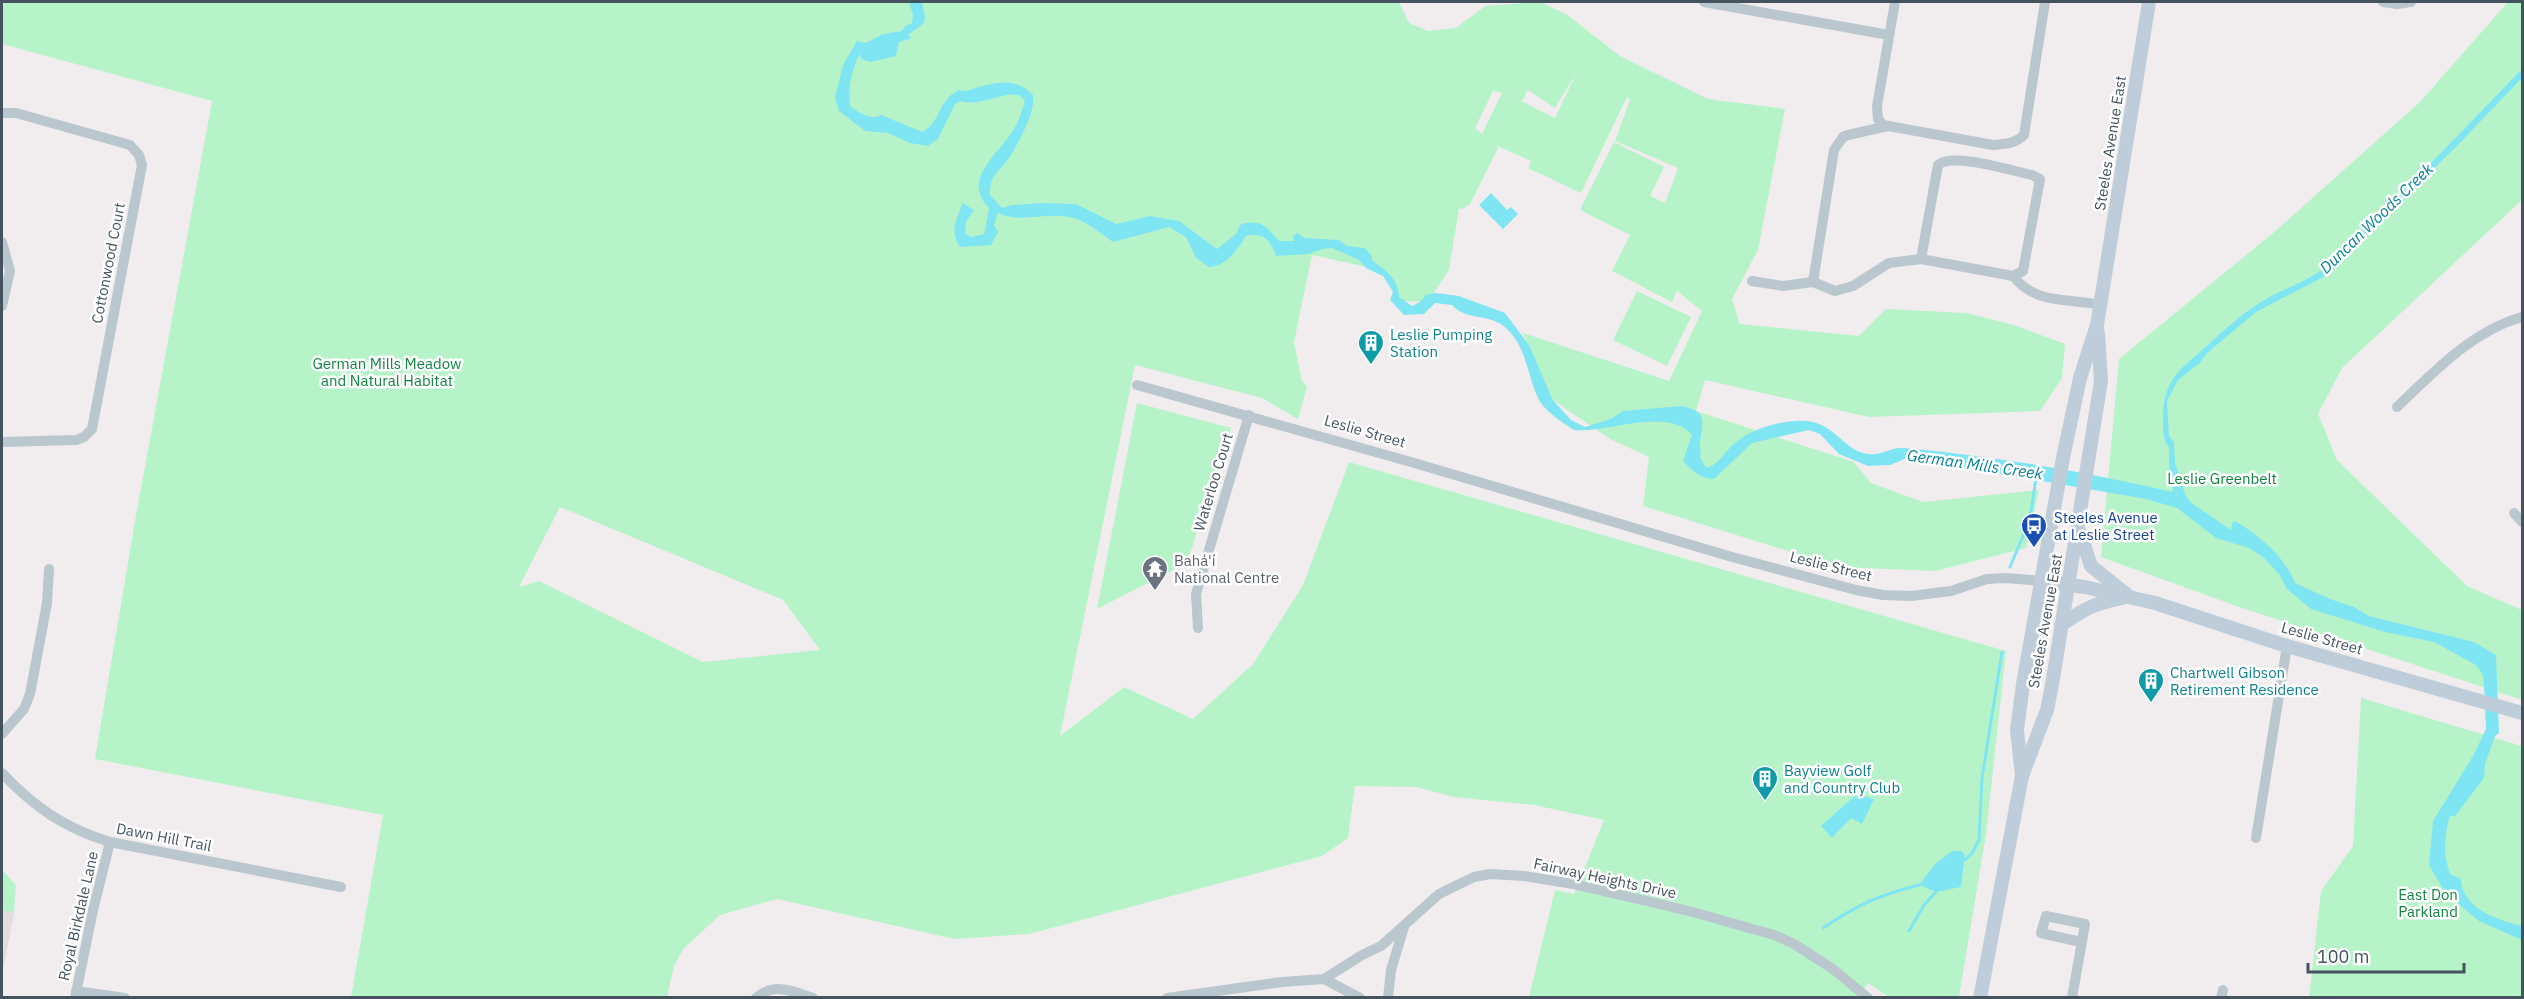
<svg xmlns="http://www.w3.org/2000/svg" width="2524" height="999" font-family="'IBM Plex Sans',sans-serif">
	<rect width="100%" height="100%" fill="#f1edee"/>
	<polygon fill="#e2dee0" points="2,910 14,913 2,976"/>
	<g fill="#b7f3c9" fill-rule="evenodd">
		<path d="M 2,2 L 1399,2 L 1409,23 L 1428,31 L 1456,28 L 1485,6 L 1540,2 L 1566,14 L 1620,56 L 1708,99 L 1785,109 L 1758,250 L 1732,299 L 1740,324 L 1859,336 L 1886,309 L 1966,313 L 2014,325 L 2065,344 L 2062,378 L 2040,411 L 1869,417 L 1705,380 L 1696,411 L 1854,462 L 1871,483 L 1923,502 L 2039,490 L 2026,548 L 1935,571 L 1840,567 L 1643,506 L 1649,457 L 1610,439 L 1553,400 L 1523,333 L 1669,381 L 1702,311 L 1677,291 L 1672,302 L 1612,271 L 1630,235 L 1580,210 L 1614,142 L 1664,167 L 1650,196 L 1665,203 L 1678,168 L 1615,141 L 1630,100 L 1627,97 L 1581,193 L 1528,168 L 1531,161 L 1497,146 L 1498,148 L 1470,204 L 1463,209 L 1459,208 L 1449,270 L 1428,302 L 1400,301 L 1385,271 L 1312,255 L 1294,342 L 1302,381 L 1307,386 L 1298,419 L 1262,398 L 1135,365 L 1060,736 L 1124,687 L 1193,719 L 1253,664 L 1303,585 L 1349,462 L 2006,651 L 1986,834 L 1959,997 L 1889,997 L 1868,983 L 1858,998 L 1529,997 L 1555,890 L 1574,894 L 1604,820 L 1534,805 L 1454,797 L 1416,787 L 1355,786 L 1348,838 L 1322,856 L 1029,934 L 954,939 L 777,899 L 720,915 L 684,948 L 674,966 L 667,997 L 351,997 L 383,815 L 95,759 L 135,521 L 212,101 L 2,44 ZM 1576,74 L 1555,118 L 1507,94 L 1522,101 L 1528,90 L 1555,108 ZM 1493,91 L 1502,93 L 1482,134 L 1475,128 ZM 560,507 L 783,600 L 820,650 L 703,662 L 539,581 L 519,587 Z"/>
		<polygon points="2508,2 2522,2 2522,200 2342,368 2318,414 2337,460 2467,586 2522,610 2522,698 2519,699 2239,607 2101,557 2119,359 2273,233 2419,103"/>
		<polygon points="1637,291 1691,317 1667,366 1613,340"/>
		<polygon points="1137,403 1231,428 1187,563 1097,609"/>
		<polygon points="2361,698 2522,746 2522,997 2309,998 2321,891 2353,846"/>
		<polygon points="2,870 16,885 14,913 2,910"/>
	</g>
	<g fill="#80e5f3">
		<path d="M 909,2 L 922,2 L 925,16 L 924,23 L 908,35 L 912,38 L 899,42 L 896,56 L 870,62 L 861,59 L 860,54 C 851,70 848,88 850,106 C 859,113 871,121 881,115 L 922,132 C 942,122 937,100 959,90 L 965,91 C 988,84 1015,74 1033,95 C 1036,112 1018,144 1009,158 C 998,174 990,173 990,195 L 1002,208 L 1012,205 L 1041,203 L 1076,204 L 1116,224 L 1150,216 L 1179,221 L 1217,249 L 1236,234 L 1240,225 C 1260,218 1267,227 1279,241 L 1294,241 L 1293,236 L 1297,233 L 1305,238 L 1339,240 L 1347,246 L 1365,248 L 1372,256 L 1372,260 C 1386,271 1398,278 1399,297 L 1412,306 L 1420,302 L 1426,295 L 1436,293 L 1459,296 L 1505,313 L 1529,345 L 1553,400 L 1571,420 L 1585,427 L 1611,419 L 1623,411 L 1681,406 C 1708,411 1703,421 1700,442 C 1700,448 1701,452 1700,457 L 1706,468 C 1719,465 1723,453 1733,445 C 1748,430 1775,422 1796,421 C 1835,418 1840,450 1868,454 C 1878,456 1889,449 1899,448 C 1911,448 1923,450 1935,451 C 2016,460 2094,474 2173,492 L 2169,465 L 2169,447 C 2162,441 2163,426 2163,416 C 2163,401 2167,386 2177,373 C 2184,365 2193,358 2201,351 C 2222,332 2242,313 2266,299 C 2285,287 2316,280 2329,261 L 2435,159 L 2522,69 L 2522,78 L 2454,149 L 2351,248 L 2331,273 L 2256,312 L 2206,354 L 2200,363 L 2178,380 L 2167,401 L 2169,436 L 2174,442 L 2175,463 L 2185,494 L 2190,502 L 2231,530 L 2232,523 L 2235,521 C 2259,535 2285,557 2295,583 L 2330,599 L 2354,607 L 2369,616 L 2474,642 L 2496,655 L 2499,733 L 2495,736 L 2485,764 L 2484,778 L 2455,816 L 2450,816 C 2444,836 2443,854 2450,874 L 2461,879 C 2462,909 2498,920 2522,926 L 2522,940 L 2479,921 L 2461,906 L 2443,889 L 2429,865 L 2433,821 L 2473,756 L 2486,729 L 2484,686 L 2483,675 L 2476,665 L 2434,642 L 2385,632 L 2311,609 L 2287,589 L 2279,574 L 2263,557 L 2249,548 L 2216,538 L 2177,508 L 2146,499 L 1916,459 L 1907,458 L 1890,465 L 1868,466 L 1839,454 L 1820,434 L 1809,430 L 1752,443 L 1714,479 C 1701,479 1691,470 1683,461 L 1692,435 C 1668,406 1608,433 1574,430 C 1563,423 1545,411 1539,400 C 1527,376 1527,347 1506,328 C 1490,313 1466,321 1452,305 L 1435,303 L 1424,314 L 1404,315 L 1390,300 L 1393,292 L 1383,276 L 1366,268 L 1359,260 L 1332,248 L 1322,249 L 1309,254 L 1276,256 C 1271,240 1262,232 1246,236 C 1236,251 1228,265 1209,267 L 1196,258 L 1186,237 L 1169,227 L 1113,242 C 1101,234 1087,221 1073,218 C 1048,211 1021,224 998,213 L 994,225 L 998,232 L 991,245 L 960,247 C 948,228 958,221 962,203 L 974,210 L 966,222 L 965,234 L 972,237 L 984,234 L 985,231 L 989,208 C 960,178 1000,154 1015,127 C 1020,119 1022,109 1025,101 C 1015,83 983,109 961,101 L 955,104 L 938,139 L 928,146 L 910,143 L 888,133 L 865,131 L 839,111 L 835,98 L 843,65 L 857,41 L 866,43 L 883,34 L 902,31 L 905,26 L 912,23 L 913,15 Z"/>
		<polygon points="1491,193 1507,210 1511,207 1518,214 1503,229 1479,205"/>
		<polygon points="1857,794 1874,799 1862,824 1851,818 1832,838 1821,826"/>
		<polygon points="1952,851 1961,851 1965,855 1961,887 1936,892 1919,885 1935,864"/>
	</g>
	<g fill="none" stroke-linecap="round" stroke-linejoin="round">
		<g stroke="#80e5f3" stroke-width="3">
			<polyline points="2010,567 2030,519 2036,478"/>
			<polyline points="1965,860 1972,853 1979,840 1982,778 2002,652"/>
			<path d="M 1823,928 C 1857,905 1879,895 1919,885"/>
			<polyline points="1909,931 1924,905 1936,892"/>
		</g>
		<g stroke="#bac7ce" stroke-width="10">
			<polyline points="1704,2 1889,35"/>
			<path d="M 1895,2 L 1877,106 L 1878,119 L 1883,125 L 1993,145 C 2005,144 2015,144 2024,135 L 2045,2"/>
			<polyline points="2383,2 2397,4 2411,2"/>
			<polyline points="2,113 16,113 130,145 139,155 142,165 92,429 84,437 76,440 2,442"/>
			<polyline points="2,242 10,271 2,306"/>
			<path d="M 1921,259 L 1938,165 C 1952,152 2012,171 2032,175 L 2040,179 L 2023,271 L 2013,276"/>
			<path d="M 1752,281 L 1783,286 L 1813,282 L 1835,291 L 1853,286 L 1889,263 L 1921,259 L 2013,276 C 2037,306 2067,297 2100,305"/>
			<polyline points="1813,282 1834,150 1843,137 1848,135 1888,126"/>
			<polyline points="1137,385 1411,462 1732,557 1856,590 1883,595 1911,596 1951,591 1987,579 2005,578 2042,581"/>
			<path d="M 2397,407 C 2434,372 2472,331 2522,317"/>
			<polyline points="2514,513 2522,522"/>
			<polyline points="1198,628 1196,594 1249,415"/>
			<polyline points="2,734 24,709 30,694 47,603 49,569"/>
			<path d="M 2,773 C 34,807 64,828 110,842 L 341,887"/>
			<polyline points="2256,838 2287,646"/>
			<polyline points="1324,979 1360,998"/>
			<polyline points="76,991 125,998"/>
			<polyline points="75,998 93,910 110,842"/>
			<path d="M 756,998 C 774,982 793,991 813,998"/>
			<polyline points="1167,998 1282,982 1324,979 1362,955 1381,946 1439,894 1474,877 1490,874 1524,876 1573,884 1689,911 1774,935 1794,944 1833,969 1868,998"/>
			<polyline points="1388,998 1391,970 1404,927"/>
			<polyline points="2072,998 2085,924 2046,916 2041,933 2081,942"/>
			<polyline points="2221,998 2223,990"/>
		</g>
		<g stroke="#becdd9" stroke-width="14">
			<polyline points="2080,533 2091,566 2126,594"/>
			<polyline points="2042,581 2085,587 2155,603 2287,646 2522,713"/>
			<path d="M 2061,625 C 2084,609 2095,603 2122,598"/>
			<polyline points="2022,776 2017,730 2023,684 2063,458 2080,378 2097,325 2149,2"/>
			<polyline points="1980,998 2022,776 2047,710 2052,685 2101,381 2098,333"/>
		</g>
	</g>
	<defs>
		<symbol id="building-pin" viewBox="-11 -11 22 30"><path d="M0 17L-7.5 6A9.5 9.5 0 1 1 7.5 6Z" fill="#0f9aa8" stroke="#fff"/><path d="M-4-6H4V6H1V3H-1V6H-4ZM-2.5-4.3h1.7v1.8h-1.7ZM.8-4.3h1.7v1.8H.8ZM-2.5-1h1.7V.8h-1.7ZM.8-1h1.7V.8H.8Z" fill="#fff"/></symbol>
		<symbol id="bus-pin" viewBox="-11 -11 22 30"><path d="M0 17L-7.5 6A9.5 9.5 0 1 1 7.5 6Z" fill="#1a4fb4" stroke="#fff"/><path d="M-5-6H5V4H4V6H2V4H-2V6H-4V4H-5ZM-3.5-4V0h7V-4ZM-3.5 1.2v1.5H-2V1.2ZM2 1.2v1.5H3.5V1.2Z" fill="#fff"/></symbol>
		<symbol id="temple-pin" viewBox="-11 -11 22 30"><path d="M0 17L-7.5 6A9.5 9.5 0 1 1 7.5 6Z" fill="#6b7280" stroke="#fff"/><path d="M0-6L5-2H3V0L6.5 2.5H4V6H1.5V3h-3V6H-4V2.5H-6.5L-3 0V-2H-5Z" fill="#fff"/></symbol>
	</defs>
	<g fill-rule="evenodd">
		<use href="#building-pin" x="1356" y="328" width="30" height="40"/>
		<use href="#bus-pin" x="2019" y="511" width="30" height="40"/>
		<use href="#temple-pin" x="1140" y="554" width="30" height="40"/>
		<use href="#building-pin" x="2136" y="666" width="30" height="40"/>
		<use href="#building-pin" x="1750" y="764" width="30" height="40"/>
	</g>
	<g text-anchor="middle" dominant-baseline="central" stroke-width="5" stroke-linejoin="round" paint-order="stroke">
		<g font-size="15" fill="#44535d" stroke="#fff">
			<text transform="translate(2110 143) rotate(-81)">Steeles Avenue East</text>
			<text transform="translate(108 263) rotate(-79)">Cottonwood Court</text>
			<text transform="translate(1365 431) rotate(16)">Leslie Street</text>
			<text transform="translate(1213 482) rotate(-73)">Waterloo Court</text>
			<text transform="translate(1831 566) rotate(14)">Leslie Street</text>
			<text transform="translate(2045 621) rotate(-80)">Steeles Avenue East</text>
			<text transform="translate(2322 638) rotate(16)">Leslie Street</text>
			<text transform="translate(164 837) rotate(11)">Dawn Hill Trail</text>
			<text transform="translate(1605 878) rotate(12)">Fairway Heights Drive</text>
			<text transform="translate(78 916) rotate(-77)">Royal Birkdale Lane</text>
		</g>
		<g font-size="15" fill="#0d838f" stroke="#fff" text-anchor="start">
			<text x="1390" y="334">Leslie Pumping<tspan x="1390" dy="17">Station</tspan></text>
			<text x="2170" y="672">Chartwell Gibson<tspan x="2170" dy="17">Retirement Residence</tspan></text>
			<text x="1784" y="770">Bayview Golf<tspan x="1784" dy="17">and Country Club</tspan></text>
		</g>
		<g font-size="15" fill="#0f8440" stroke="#fff">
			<text x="387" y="363">German Mills Meadow<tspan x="387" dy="17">and Natural Habitat</tspan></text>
			<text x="2222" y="478">Leslie Greenbelt</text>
			<text x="2428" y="894">East Don<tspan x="2428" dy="17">Parkland</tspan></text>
		</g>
		<g font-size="15" fill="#164399" stroke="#fff" text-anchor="start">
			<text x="2054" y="517">Steeles Avenue<tspan x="2054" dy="17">at Leslie Street</tspan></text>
		</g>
		<g font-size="15" fill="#5b616d" stroke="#fff" text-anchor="start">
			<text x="1174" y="560">Bahá'í<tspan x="1174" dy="17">National Centre</tspan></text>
		</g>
		<g font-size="16" font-style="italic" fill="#038193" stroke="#fff">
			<text transform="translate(2376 218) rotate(-44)">Duncan Woods Creek</text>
			<text transform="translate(1975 464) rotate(8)">German Mills Creek</text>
		</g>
	</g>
	<rect width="2524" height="999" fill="none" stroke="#44535d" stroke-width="6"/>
	<path d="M2308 963v9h156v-9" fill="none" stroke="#44535d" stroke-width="3"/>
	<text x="2317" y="963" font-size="18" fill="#44535d" stroke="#ffffff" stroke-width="4.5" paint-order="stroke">100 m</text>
</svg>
